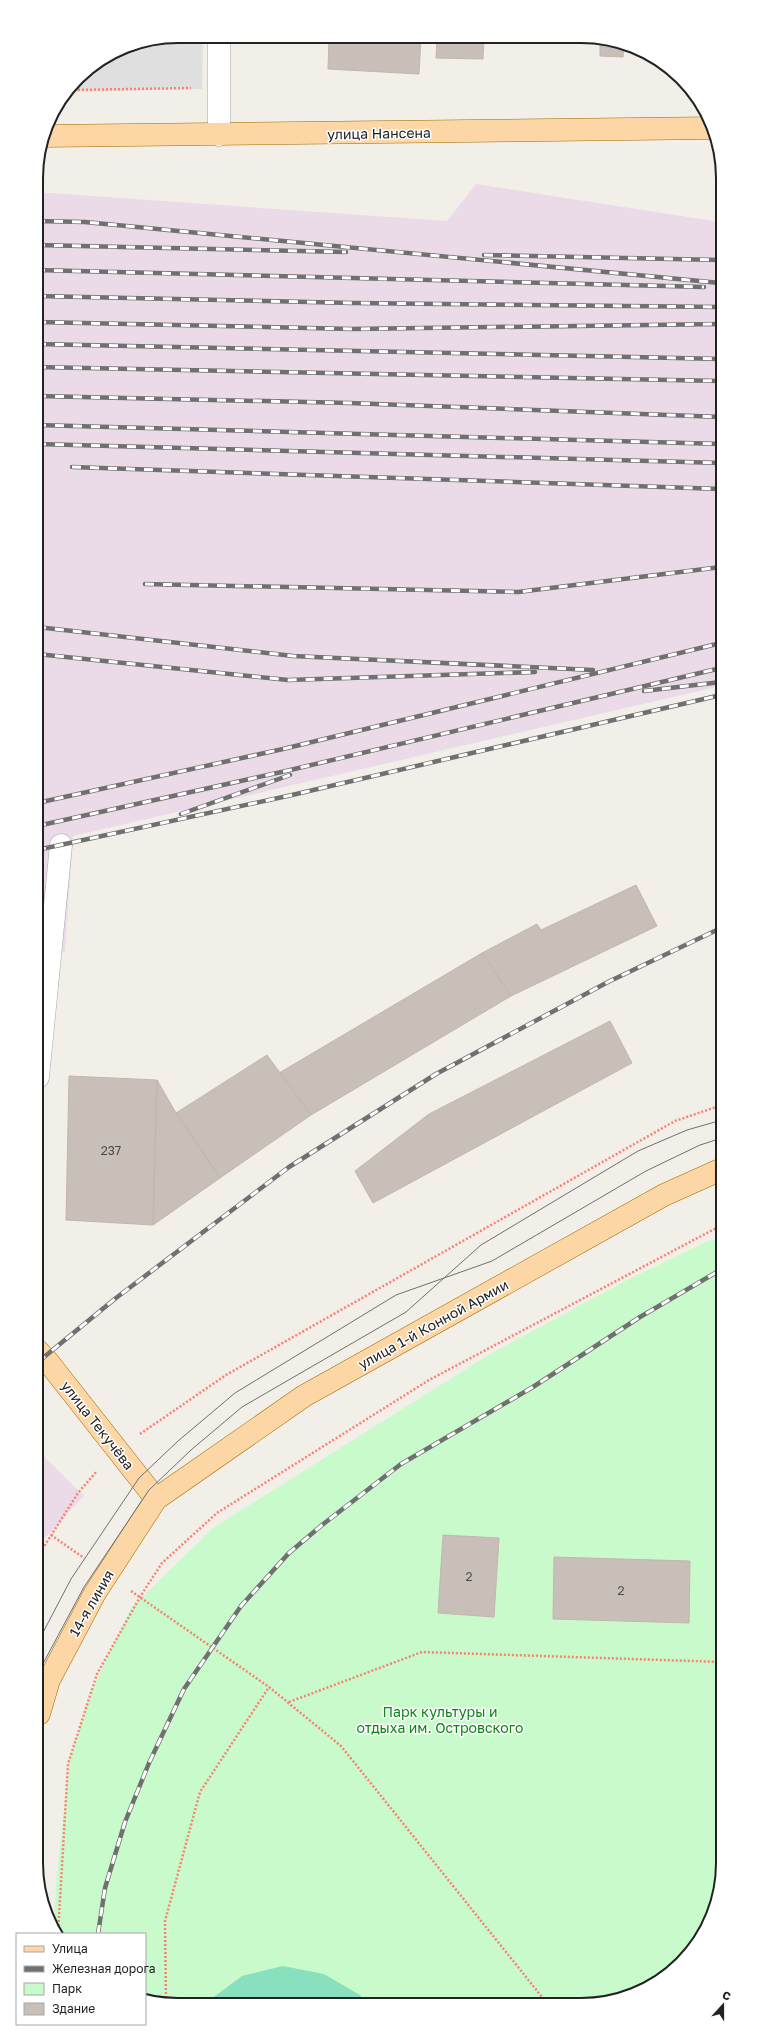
<svg xmlns="http://www.w3.org/2000/svg" width="759" height="2041" font-family="'Golos Text',sans-serif">
	<rect width="100%" height="100%" fill="#f2efe9"/>
	<polygon fill="#e0dfdf" points="178,36 203,36 202,89 68,92 84,71 124,47"/>
	<g fill="#ebdbe8">
		<polygon points="476,184 720,222 721,686 73,836 65,952 37,952 36,192 447,221"/>
		<polygon points="38,1451 84,1496 38,1545"/>
	</g>
	<polygon fill="#c8facc" points="722,1237 723,1872 712,1917 688,1957 652,1986 609,2002 150,2002 145,2001 145,1934 55,1934 53,1930 57,1873 70,1759 90,1694 131,1608 213,1528 490,1354 627,1280 708,1241"/>
	<polygon fill="#88e0be" points="283,1966 324,1974 360,1995 364,2002 207,2002 242,1976"/>
	<g fill="#c7bfb8" stroke="#c4b6ab">
		<polygon points="329,37 421,38 419,74 328,69"/>
		<polygon points="437,38 484,38 483,59 436,58"/>
		<polygon points="600,39 609,39 624,44 623,57 600,56"/>
		<polygon points="636,885 657,926 511,996 482,953 537,924 541,930"/>
		<polygon points="482,953 511,996 311,1115 279,1073"/>
		<polygon points="610,1021 632,1063 373,1203 355,1171 429,1114"/>
		<polygon points="267,1055 311,1115 220,1178 176,1113"/>
		<polygon points="69,1076 157,1080 153,1225 66,1220"/>
		<polygon points="157,1080 176,1113 220,1178 153,1225"/>
		<polygon points="443,1535 499,1538 494,1617 438,1613"/>
		<polygon points="554,1557 690,1561 689,1623 553,1619"/>
	</g>
	<g fill="none" stroke-linecap="round" stroke-linejoin="round">
		<defs>
			<g id="minor">
				<polyline points="219,36 219,135"/>
				<polyline points="38,1077 61,845"/>
			</g>
			<g id="major">
				<polyline points="45,136 713,128"/>
				<polyline points="38,1351 49,1363 156,1499"/>
				<polyline points="39,1714 49,1680 95,1593 156,1499 304,1396 664,1195 722,1169"/>
			</g>
		</defs>
		<use href="#minor" stroke="#a9a9a9" stroke-width="23"/>
		<use href="#major" stroke="#a06b00" stroke-width="23"/>
		<g stroke="#fa8072" stroke-width="2.5" stroke-dasharray="2 2" stroke-linecap="butt">
			<polyline points="70,90 191,88"/>
			<polyline points="140,1434 226,1375 675,1121 722,1105"/>
			<polyline points="51,1535 84,1558"/>
			<polyline points="38,1556 78,1493 97,1471"/>
			<polyline points="131,1591 269,1687 341,1746 546,2002"/>
			<polyline points="289,1702 422,1652 722,1662"/>
			<polyline points="58,1934 68,1764 97,1674 140,1597 162,1563 217,1513 429,1380 722,1225"/>
			<polyline points="166,2002 165,1921 200,1792 269,1687"/>
		</g>
		<use href="#minor" stroke="#fff" stroke-width="22"/>
		<use href="#major" stroke="#fcd6a4" stroke-width="22"/>
		<g stroke="#707070" stroke-width="1">
			<polyline points="38,1642 71,1579 139,1478 178,1441 235,1393 396,1295 492,1261 646,1171 700,1145 722,1138"/>
			<polyline points="38,1673 84,1587 149,1490 191,1450 242,1407 406,1312 481,1245 638,1151 687,1130 722,1120"/>
		</g>
		<defs>
			<g id="rail">
				<polyline points="36,221 85,222 720,283"/>
				<polyline points="36,245 346,252"/>
				<polyline points="484,255 720,260"/>
				<polyline points="36,270 704,287"/>
				<polyline points="37,296 353,303 720,307"/>
				<polyline points="37,322 352,329 720,324"/>
				<polyline points="37,344 721,359"/>
				<polyline points="37,367 721,381"/>
				<polyline points="37,396 349,403 721,417"/>
				<polyline points="37,425 721,444"/>
				<polyline points="37,444 721,463"/>
				<polyline points="72,467 721,489"/>
				<polyline points="145,584 518,592 721,567"/>
				<polyline points="37,627 293,656 593,670"/>
				<polyline points="37,654 288,680 535,672"/>
				<polyline points="644,691 721,682"/>
				<polyline points="37,803 283,749 721,643"/>
				<polyline points="181,814 290,775"/>
				<polyline points="37,826 286,771 721,668"/>
				<polyline points="37,850 292,795 721,695"/>
				<polyline points="38,1362 116,1298 289,1167 436,1074 608,982 721,928"/>
				<polyline points="98,1934 105,1888 125,1822 149,1763 184,1689 241,1606 289,1553 322,1525 401,1464 533,1387 640,1317 722,1269"/>
			</g>
		</defs>
		<use href="#rail" stroke="#707070" stroke-width="4.5"/>
		<use href="#rail" stroke="#fff" stroke-width="3" stroke-dasharray="9" stroke-linecap="butt"/>
	</g>
	<g text-anchor="middle" dominant-baseline="central" stroke-width="3" stroke-linejoin="round" paint-order="stroke">
		<g font-size="12" fill="#4b4948">
			<text x="111" y="1150">237</text>
			<text x="469" y="1576">2</text>
			<text x="621" y="1590">2</text>
		</g>
		<g font-size="14" fill="#222" stroke="#fff">
			<text transform="translate(379 133) rotate(-1)">улица Нансена</text>
			<text transform="translate(433 1324) rotate(-29)">улица 1-й Конной Армии</text>
			<text transform="translate(98 1425) rotate(52)">улица Текучёва</text>
			<text transform="translate(91 1603) rotate(-60)">14-я линия</text>
		</g>
		<g font-size="14" fill="#0c8416" stroke="#fff">
			<text x="440" y="1711">Парк культуры и<tspan x="440" dy="16">отдыха им. Островского</tspan></text>
		</g>
	</g>
	<path d="M0 0H759V2041H0ZM178 43H581A135 135 0 0 1 716 178V1863A135 135 0 0 1 581 1998H178A135 135 0 0 1 43 1863V178A135 135 0 0 1 178 43Z" fill="#fff" fill-rule="evenodd"/>
	<path fill="none" stroke="#222" stroke-width="2" d="M178 43H581A135 135 0 0 1 716 178V1863A135 135 0 0 1 581 1998H178A135 135 0 0 1 43 1863V178A135 135 0 0 1 178 43Z"/>
	<rect x="16" y="1933" width="130" height="92" fill="#ffffff" stroke="#a7a7a7"/>
	<rect x="24" y="1946" width="20" height="6" fill="#fcd6a4" stroke="#a7a7a7"/>
	<text x="52" y="1953" font-size="12" fill="#222222">Улица</text>
	<rect x="24" y="1966" width="20" height="6" fill="#707070" stroke="#a7a7a7"/>
	<text x="52" y="1973" font-size="12" fill="#222222">Железная дорога</text>
	<rect x="24" y="1983" width="20" height="12" fill="#c8facc" stroke="#a7a7a7"/>
	<text x="52" y="1993" font-size="12" fill="#222222">Парк</text>
	<rect x="24" y="2003" width="20" height="12" fill="#c7bfb8" stroke="#a7a7a7"/>
	<text x="52" y="2013" font-size="12" fill="#222222">Здание</text>
	<g transform="translate(723 2005) rotate(21)" stroke="#ffffff" stroke-width="3" paint-order="stroke">
	<path d="M0-3L7 15L0 10L-7 15Z" fill="#222222"/>
	<text y="-6" font-size="11" font-weight="bold" text-anchor="middle" fill="#222222">С</text>
	</g>
</svg>
